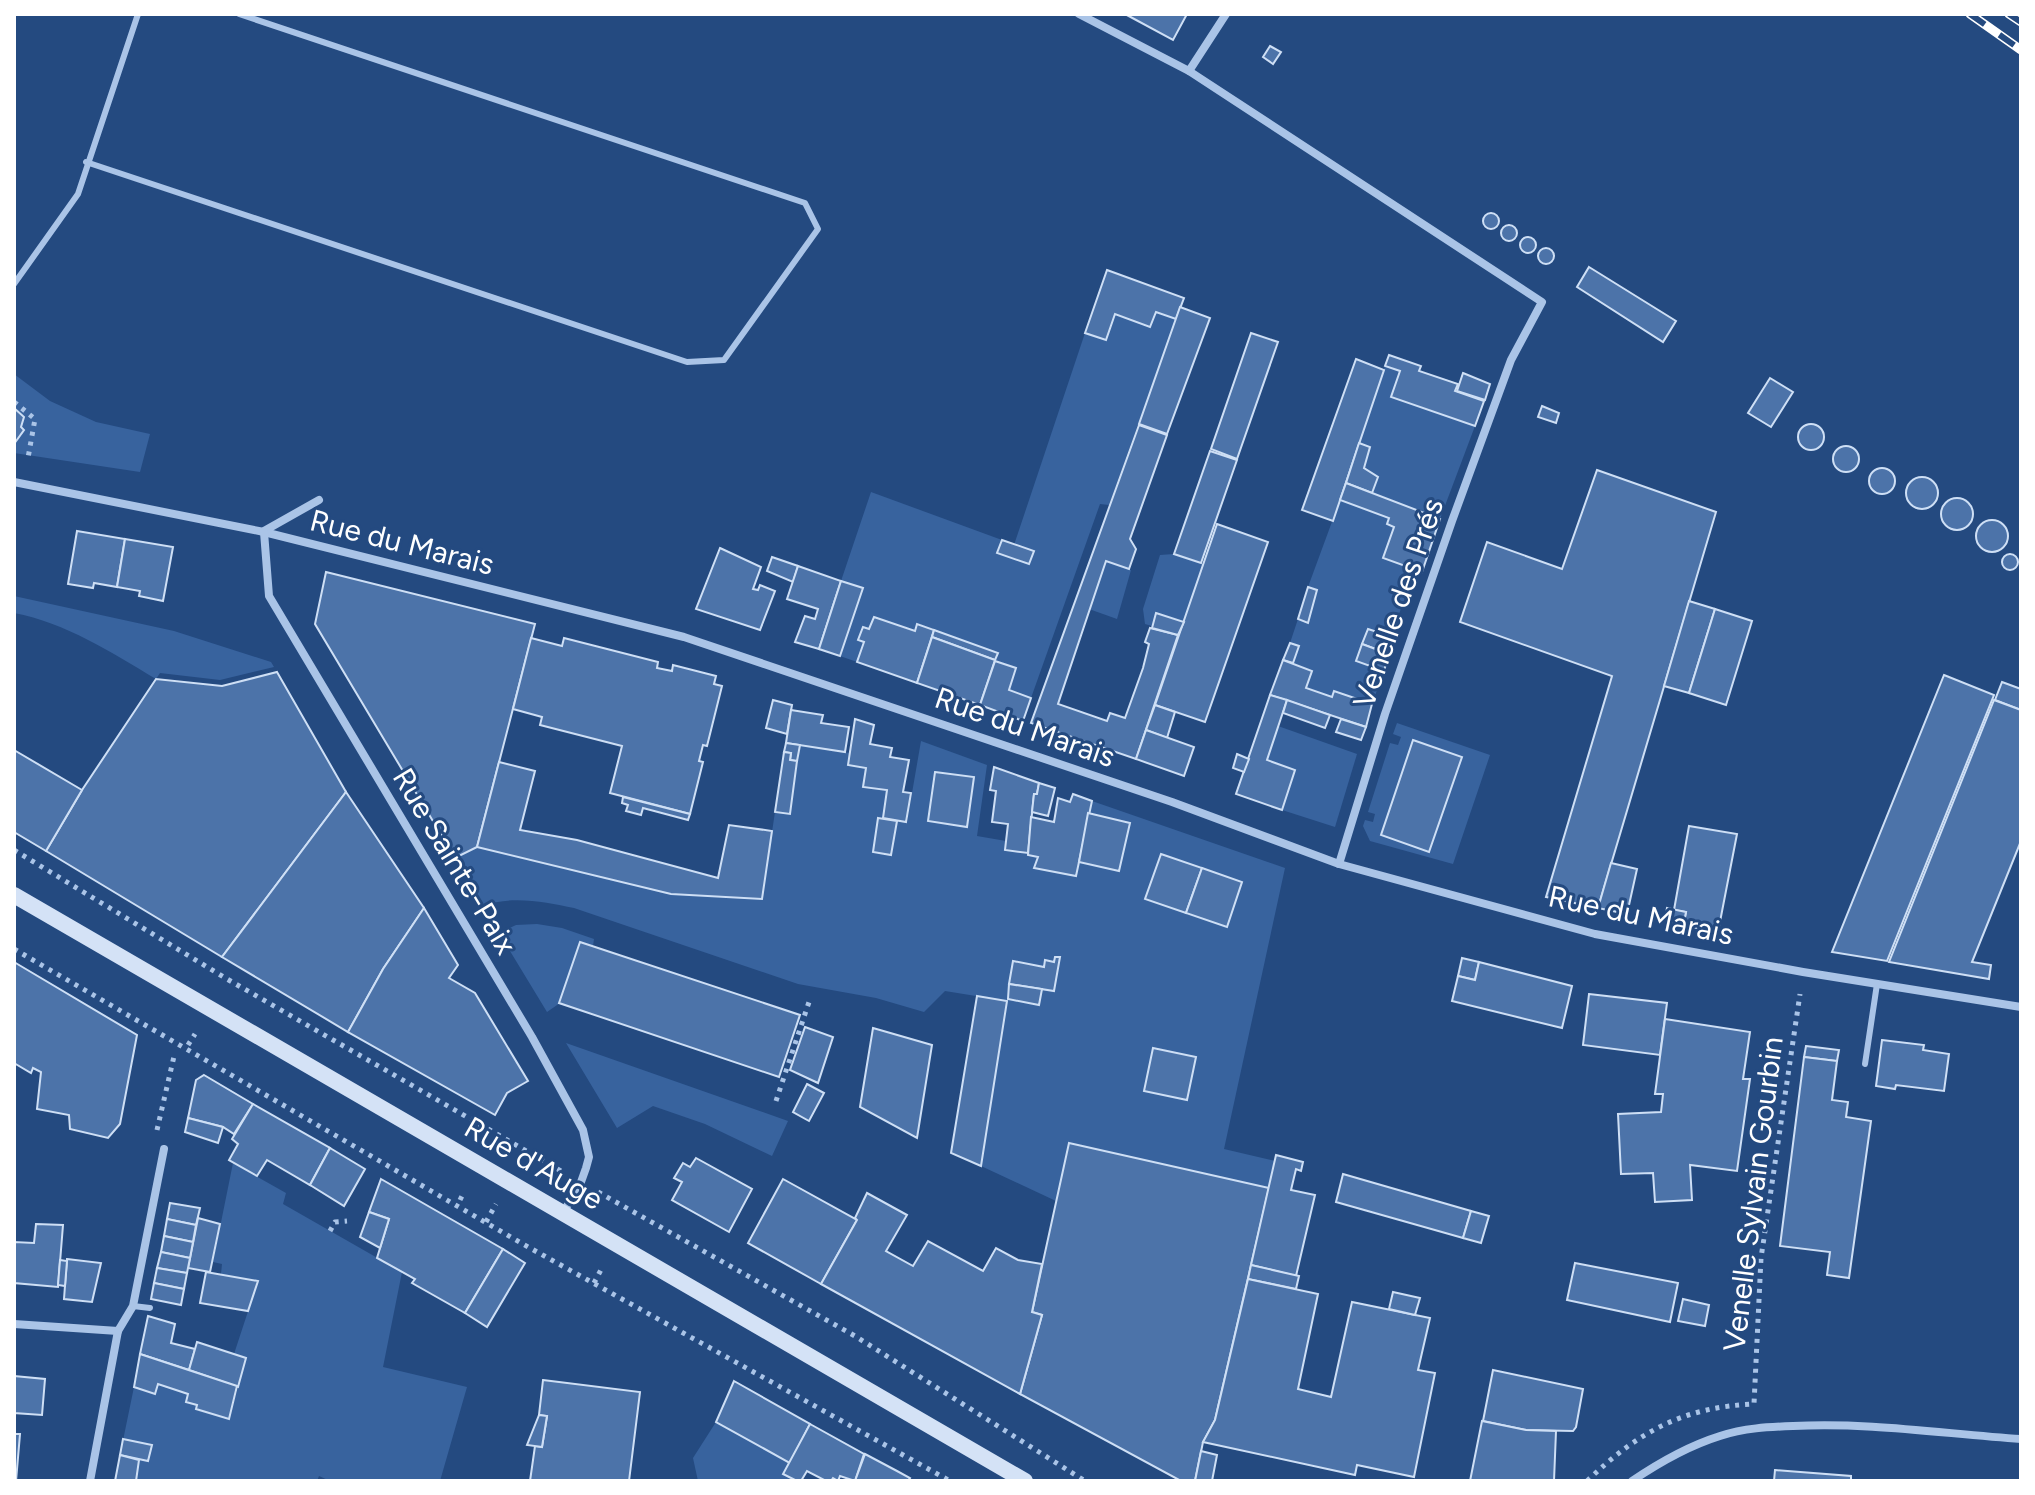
<svg xmlns="http://www.w3.org/2000/svg" width="2035" height="1495" font-family="Figtree,sans-serif">
	<rect width="100%" height="100%" fill="#244a80"/>
	<g fill="#38639e" fill-rule="evenodd">
		<polygon points="1156,312 1176,319 1109,505 1100,504 1031,698 1009,690 1016,668 995,660 997,653 918,624 915,631 874,617 869,629 863,627 859,640 864,642 857,662 840,656 863,589 841,581 871,492 1002,540 997,553 1029,564 1033,551 1014,545 1085,333 1106,340 1115,314"/>
		<polygon points="1385,366 1400,371 1392,397 1475,426 1440,519 1372,493 1378,477 1364,468 1370,447 1359,443"/>
		<polygon points="14,374 50,401 96,422 150,434 140,472 14,453"/>
		<polygon points="1340,500 1389,518 1394,527 1384,558 1415,570 1391,636 1368,629 1356,660 1384,671 1372,704 1334,691 1332,697 1306,688 1312,671 1293,663 1299,646 1290,643 1298,619 1308,622 1317,591 1308,587"/>
		<polygon points="1174,554 1203,564 1184,622 1156,613 1152,626 1145,624 1143,609 1160,555"/>
		<polygon points="1106,561 1131,570 1117,619 1089,609"/>
		<path d="M 14,596 L 174,631 L 271,662 L 274,667 L 220,680 L 160,673 L 156,679 C 111,652 66,623 14,613 Z"/>
		<path d="M 1397,723 L 1490,755 L 1453,864 L 1370,841 L 1363,826 L 1365,820 L 1373,822 L 1375,814 L 1368,812 L 1390,743 L 1398,745 L 1401,737 L 1393,734 ZM 1413,741 L 1462,757 L 1429,851 L 1381,834 Z"/>
		<polygon points="1278,726 1357,754 1335,827 1282,810 1267,760"/>
		<path d="M 921,741 L 987,765 L 977,836 L 1006,841 L 1005,850 L 1028,853 L 1028,855 L 1038,857 L 1034,868 L 1075,876 L 1079,862 L 1119,871 L 1130,823 L 1088,813 L 1092,801 L 1285,868 L 1224,1149 L 1275,1161 L 1269,1188 L 1069,1143 L 1056,1201 L 981,1166 L 1007,1001 L 945,991 L 924,1012 L 876,998 L 798,984 L 574,908 C 546,902 511,895 483,906 L 455,858 L 477,847 L 671,894 L 762,899 L 775,812 L 790,814 L 800,745 L 850,753 L 848,765 L 866,768 L 863,787 L 887,790 L 883,818 L 878,819 L 873,852 L 891,855 L 897,821 L 907,822 ZM 1161,854 L 1242,883 L 1227,927 L 1145,899 ZM 1055,957 L 1060,958 L 1054,991 L 1042,989 L 1039,1005 L 1008,999 L 1013,961 L 1044,967 L 1045,960 L 1054,962 Z"/>
		<polygon points="537,924 562,928 594,939 593,946 580,942 560,1003 547,1012 499,933 516,925"/>
		<polygon points="566,1043 788,1121 772,1156 705,1124 653,1106 617,1128"/>
		<polygon points="233,1163 286,1193 283,1204 402,1272 383,1367 467,1387 440,1481 330,1481 319,1476 317,1481 136,1481 139,1460 120,1455 134,1387 154,1393 158,1384 188,1394 186,1402 197,1405 197,1410 229,1419 246,1359 234,1354 258,1281 221,1274 222,1264 213,1262"/>
		<polygon points="716,1422 790,1463 784,1474 797,1481 698,1481 693,1458"/>
	</g>
	<g fill="#4c73a9" stroke="#cedff5" stroke-width="2">
		<polygon points="1125,14 1187,14 1173,40"/>
		<polygon points="1270,46 1281,52 1273,64 1263,57"/>
		<circle cx="1491" cy="221" r="8"/>
		<circle cx="1509" cy="233" r="8"/>
		<circle cx="1528" cy="245" r="8"/>
		<circle cx="1546" cy="256" r="8"/>
		<polygon points="1589,267 1676,321 1663,342 1577,287"/>
		<polygon points="1107,270 1184,298 1176,319 1156,312 1150,327 1115,314 1106,340 1085,333"/>
		<polygon points="1180,307 1210,318 1167,434 1139,424"/>
		<polygon points="1251,333 1278,342 1237,459 1211,449"/>
		<polygon points="1389,355 1421,366 1419,371 1458,384 1455,391 1484,401 1475,426 1391,397 1400,371 1385,366"/>
		<polygon points="1356,359 1384,370 1333,521 1302,510"/>
		<polygon points="1463,373 1490,384 1485,400 1457,391"/>
		<polygon points="1770,378 1793,392 1771,427 1748,413"/>
		<polygon points="1542,406 1559,413 1556,423 1538,417"/>
		<polygon points="14,408 24,417 21,427 24,430 14,444"/>
		<circle cx="1811" cy="437" r="13"/>
		<polygon points="1139,425 1167,435 1130,539 1136,549 1129,569 1106,561 1058,704 1107,721 1110,713 1125,718 1143,668 1149,644 1145,642 1150,628 1178,635 1136,759 1031,723"/>
		<polygon points="1359,443 1370,447 1364,468 1378,477 1372,493 1346,483"/>
		<circle cx="1846" cy="459" r="13"/>
		<polygon points="1210,451 1237,460 1201,563 1174,554"/>
		<circle cx="1882" cy="481" r="13"/>
		<polygon points="1597,470 1716,512 1598,908 1546,897 1612,676 1460,622 1487,542 1562,569"/>
		<circle cx="1922" cy="493" r="16"/>
		<polygon points="1346,483 1440,519 1422,572 1383,558 1394,527 1387,524 1389,518 1340,500"/>
		<circle cx="1957" cy="514" r="16"/>
		<circle cx="1992" cy="536" r="16"/>
		<polygon points="1217,524 1268,542 1205,722 1155,705"/>
		<polygon points="77,531 125,539 117,587 94,583 93,588 68,584"/>
		<polygon points="125,539 173,547 163,601 139,596 140,591 117,587"/>
		<polygon points="1002,540 1034,551 1029,564 997,553"/>
		<polygon points="720,548 761,567 753,589 758,590 760,585 775,591 760,630 696,609"/>
		<circle cx="2010" cy="562" r="8"/>
		<polygon points="772,557 798,566 793,582 767,571"/>
		<polygon points="798,566 841,581 819,649 795,642 805,616 815,619 818,609 787,599"/>
		<polygon points="326,572 535,624 477,847 455,858 315,624"/>
		<polygon points="841,581 863,588 840,656 819,649"/>
		<polygon points="1308,587 1317,590 1308,623 1298,619"/>
		<polygon points="1689,601 1715,609 1689,693 1664,686"/>
		<polygon points="1715,609 1752,621 1726,705 1689,693"/>
		<polygon points="1156,613 1184,622 1178,635 1152,628"/>
		<polygon points="874,617 915,631 917,624 934,630 917,683 857,662 864,642 858,640 863,627 869,629"/>
		<polygon points="1368,629 1396,638 1389,654 1362,644"/>
		<polygon points="934,630 998,653 995,660 932,637"/>
		<polygon points="932,637 995,660 980,705 917,683"/>
		<polygon points="531,638 562,646 564,638 658,662 657,668 672,671 673,665 716,676 714,684 722,686 707,746 703,745 699,761 703,762 690,814 610,793 622,746 540,725 542,717 513,709"/>
		<polygon points="1290,643 1299,646 1293,663 1283,660"/>
		<polygon points="1362,644 1389,654 1384,671 1356,661"/>
		<polygon points="1283,660 1312,671 1306,688 1332,697 1334,691 1372,704 1366,727 1270,695"/>
		<polygon points="995,661 1016,668 1009,690 1031,698 1023,721 980,705"/>
		<polygon points="277,672 346,792 222,957 46,851 82,790 156,679 222,686"/>
		<polygon points="1944,675 1994,695 1887,961 1832,952"/>
		<polygon points="2002,682 2021,689 2021,710 1995,700"/>
		<polygon points="1270,695 1287,700 1267,760 1295,770 1282,810 1236,794"/>
		<polygon points="773,700 792,705 787,734 766,728"/>
		<polygon points="1287,700 1330,715 1325,728 1283,713"/>
		<polygon points="1994,700 2021,710 2021,841 1972,962 1991,965 1989,979 1889,962"/>
		<polygon points="1155,705 1175,712 1167,738 1146,730"/>
		<polygon points="791,710 823,715 821,723 849,727 845,752 786,743"/>
		<polygon points="855,719 874,725 870,744 892,748 890,757 909,760 903,792 911,793 906,822 883,818 887,790 863,787 866,768 848,765"/>
		<polygon points="1341,719 1366,727 1361,740 1336,732"/>
		<polygon points="1146,730 1194,747 1184,776 1136,759"/>
		<polygon points="1413,740 1462,757 1429,852 1381,835"/>
		<polygon points="786,743 800,745 797,761 790,760 791,753 784,752"/>
		<polygon points="14,750 82,790 46,851 14,832"/>
		<polygon points="784,752 791,753 790,760 797,761 790,814 775,812"/>
		<polygon points="1237,754 1249,759 1244,772 1233,768"/>
		<polygon points="499,762 535,771 520,830 577,840 718,878 729,825 772,831 762,899 671,894 477,847"/>
		<polygon points="994,767 1039,783 1037,794 1034,794 1028,853 1005,850 1008,824 992,822 996,791 990,790"/>
		<polygon points="935,772 974,777 967,827 928,821"/>
		<polygon points="1039,783 1055,788 1048,816 1032,812 1034,794 1037,794"/>
		<polygon points="346,792 424,908 383,969 348,1032 222,957"/>
		<polygon points="1073,794 1092,801 1076,876 1034,868 1038,857 1028,855 1031,817 1054,822 1058,798 1070,802"/>
		<polygon points="623,797 690,814 688,820 643,808 641,815 626,811 628,805 622,803"/>
		<polygon points="1088,813 1130,823 1119,871 1079,862"/>
		<polygon points="878,818 897,821 891,855 873,852"/>
		<polygon points="1689,826 1737,834 1718,932 1671,923 1672,920 1684,922 1686,912 1674,910"/>
		<polygon points="1161,854 1202,868 1186,913 1145,899"/>
		<polygon points="1611,863 1637,869 1627,914 1598,908"/>
		<polygon points="1202,868 1242,882 1227,927 1186,913"/>
		<polygon points="424,908 458,965 449,978 475,993 528,1081 507,1093 495,1115 348,1032 383,969"/>
		<polygon points="1667,908 1686,912 1684,922 1665,919"/>
		<polygon points="580,942 800,1015 779,1077 559,1003"/>
		<polygon points="1055,957 1060,957 1054,991 1009,984 1013,961 1044,967 1045,960 1054,962"/>
		<polygon points="1462,958 1479,962 1475,980 1458,976"/>
		<polygon points="14,962 137,1035 120,1124 108,1138 70,1129 69,1115 37,1109 41,1072 33,1068 31,1073 14,1063"/>
		<polygon points="1479,962 1572,986 1562,1028 1452,1001 1458,976 1475,980"/>
		<polygon points="1009,984 1042,989 1039,1005 1008,999"/>
		<polygon points="1589,994 1667,1003 1660,1055 1583,1045"/>
		<polygon points="977,996 1007,1001 981,1166 951,1153"/>
		<polygon points="1665,1019 1750,1032 1743,1079 1750,1079 1737,1171 1690,1165 1692,1200 1655,1202 1653,1173 1621,1174 1618,1114 1661,1112 1663,1094 1655,1094"/>
		<polygon points="805,1027 833,1037 818,1083 790,1070"/>
		<polygon points="873,1028 932,1045 917,1138 860,1107"/>
		<polygon points="1882,1040 1924,1045 1923,1050 1949,1054 1944,1091 1896,1085 1895,1089 1876,1086"/>
		<polygon points="1806,1046 1839,1050 1837,1061 1804,1057"/>
		<polygon points="1153,1048 1196,1057 1187,1100 1144,1091"/>
		<polygon points="1804,1057 1837,1061 1832,1100 1848,1102 1846,1117 1871,1121 1849,1278 1827,1275 1830,1252 1780,1246"/>
		<polygon points="204,1075 253,1104 234,1134 223,1127 188,1118 196,1080"/>
		<polygon points="807,1084 824,1093 809,1121 793,1112"/>
		<polygon points="253,1104 330,1148 310,1185 267,1160 257,1176 229,1160 238,1144 232,1139"/>
		<polygon points="188,1118 223,1127 218,1143 185,1132"/>
		<polygon points="1069,1143 1269,1188 1215,1420 1203,1442 1195,1481 1181,1481 1020,1394 1042,1315 1032,1312"/>
		<polygon points="330,1148 365,1169 344,1206 310,1185"/>
		<polygon points="1276,1155 1303,1162 1301,1171 1296,1169 1291,1190 1315,1195 1296,1276 1251,1265"/>
		<polygon points="696,1158 752,1189 729,1232 672,1200 682,1182 674,1178 683,1163 690,1167"/>
		<polygon points="1343,1174 1471,1211 1463,1238 1336,1202"/>
		<polygon points="381,1179 503,1249 465,1313 412,1283 415,1279 377,1258 389,1219 369,1212"/>
		<polygon points="783,1179 857,1220 821,1284 748,1243"/>
		<polygon points="867,1193 907,1215 886,1251 913,1266 928,1241 983,1271 996,1248 1018,1260 1042,1264 1032,1312 1042,1315 1020,1394 821,1284 857,1220 855,1218"/>
		<polygon points="170,1203 200,1208 196,1225 167,1219"/>
		<polygon points="1471,1211 1489,1216 1481,1243 1463,1238"/>
		<polygon points="369,1212 389,1219 380,1248 360,1237"/>
		<polygon points="198,1218 220,1224 210,1272 188,1268"/>
		<polygon points="167,1219 196,1225 193,1242 164,1236"/>
		<polygon points="36,1224 63,1225 58,1287 14,1283 14,1242 34,1243"/>
		<polygon points="164,1236 193,1242 190,1258 161,1252"/>
		<polygon points="503,1249 525,1263 487,1327 465,1313"/>
		<polygon points="161,1252 190,1258 187,1273 157,1268"/>
		<polygon points="67,1259 101,1263 92,1302 64,1299"/>
		<polygon points="60,1260 67,1261 65,1286 58,1285"/>
		<polygon points="1575,1263 1678,1283 1670,1322 1567,1300"/>
		<polygon points="1251,1265 1299,1276 1296,1289 1248,1279"/>
		<polygon points="157,1268 187,1273 184,1289 154,1283"/>
		<polygon points="206,1272 258,1281 248,1311 200,1303"/>
		<polygon points="1248,1279 1318,1294 1298,1389 1331,1397 1352,1302 1430,1318 1418,1370 1435,1373 1414,1477 1357,1465 1355,1475 1203,1442 1215,1420"/>
		<polygon points="154,1283 184,1289 181,1305 151,1299"/>
		<polygon points="1393,1292 1420,1298 1415,1315 1389,1309"/>
		<polygon points="1683,1299 1709,1305 1705,1326 1678,1321"/>
		<polygon points="148,1316 175,1324 171,1343 195,1349 189,1370 140,1354"/>
		<polygon points="197,1342 246,1358 238,1387 189,1370"/>
		<polygon points="140,1354 237,1386 229,1419 196,1409 197,1405 186,1402 188,1394 158,1384 155,1394 134,1387"/>
		<polygon points="1493,1370 1583,1389 1576,1427 1573,1431 1526,1430 1483,1421"/>
		<polygon points="14,1376 45,1379 42,1415 14,1413"/>
		<polygon points="543,1380 640,1392 629,1481 530,1481 535,1446 542,1447 547,1416 539,1415"/>
		<polygon points="734,1381 810,1424 790,1463 716,1422"/>
		<polygon points="539,1415 547,1416 542,1447 527,1445"/>
		<polygon points="1482,1421 1526,1430 1556,1431 1554,1481 1470,1481"/>
		<polygon points="810,1424 864,1454 855,1481 840,1476 838,1481 833,1478 831,1481 826,1481 807,1471 801,1481 797,1481 783,1474"/>
		<polygon points="14,1434 20,1434 16,1481 14,1481"/>
		<polygon points="123,1439 152,1445 148,1461 120,1455"/>
		<polygon points="1201,1451 1217,1455 1212,1481 1195,1481"/>
		<polygon points="865,1454 897,1471 910,1478 908,1481 855,1481"/>
		<polygon points="120,1455 139,1460 136,1481 115,1481"/>
		<polygon points="1775,1470 1851,1476 1851,1481 1774,1481"/>
	</g>
	<g fill="none" stroke-linecap="round" stroke-linejoin="round">
		<g stroke="#aac4e7" stroke-width="5" stroke-dasharray="4 6" stroke-linecap="butt">
			<polyline points="14,402 35,419 28,458"/>
			<polyline points="14,850 227,979 561,1171"/>
			<polyline points="14,949 521,1243 950,1481"/>
			<polyline points="188,1045 195,1034"/>
			<polyline points="776,1101 809,1002"/>
			<polyline points="157,1130 175,1052"/>
			<polyline points="598,1192 855,1336 1085,1481"/>
			<polyline points="460,1200 463,1194"/>
			<polyline points="486,1222 496,1204"/>
			<polyline points="330,1231 335,1222 347,1221"/>
			<polyline points="594,1283 603,1266"/>
			<path d="M 1587,1481 C 1638,1432 1683,1407 1754,1404 L 1761,1258 L 1800,994"/>
		</g>
		<g stroke="#aac4e7" stroke-width="6">
			<polyline points="86,162 687,362 724,360 818,229 805,203 239,14"/>
			<polyline points="14,284 78,194 138,14"/>
			<polyline points="1865,1064 1877,984"/>
			<polyline points="133,1306 150,1308"/>
		</g>
		<g stroke="#aac4e7" stroke-width="8">
			<polyline points="1079,14 1189,71 1542,302 1511,360 1452,521 1385,714 1339,864"/>
			<polyline points="1189,71 1226,14"/>
			<polyline points="14,482 264,532 684,637 1172,802 1339,864 1595,934 1803,972 2021,1007"/>
			<polyline points="264,531 319,500"/>
			<polyline points="264,532 269,596 532,1037 583,1130 589,1157 586,1168 581,1182 563,1213"/>
			<polyline points="14,1324 118,1331"/>
			<polyline points="90,1481 118,1331 133,1306 164,1149"/>
			<path d="M 1632,1481 C 1660,1462 1688,1446 1720,1436 C 1744,1428 1768,1427 1793,1426 C 1869,1422 1945,1434 2021,1439"/>
		</g>
		<polyline stroke="#d4e2f6" stroke-width="16" points="14,895 1025,1481"/>
		<defs>
			<g id="rail">
				<polyline points="1970,14 2021,50"/>
				<polyline points="2009,14 2021,22"/>
			</g>
		</defs>
		<use href="#rail" stroke="#fff" stroke-width="9"/>
		<use href="#rail" stroke="#244a80" stroke-width="6" stroke-dasharray="18" stroke-linecap="butt"/>
	</g>
	<g text-anchor="middle" dominant-baseline="central" stroke-width="6" stroke-linejoin="round" paint-order="stroke">
		<g font-size="30" fill="#fff" stroke="#244a80">
			<text transform="translate(402 542) rotate(14)">Rue du Marais</text>
			<text transform="translate(1398 603) rotate(-71)">Venelle des Prés</text>
			<text transform="translate(1025 727) rotate(19)">Rue du Marais</text>
			<text transform="translate(455 861) rotate(59)">Rue Sainte-Paix</text>
			<text transform="translate(1641 915) rotate(12)">Rue du Marais</text>
			<text transform="translate(534 1163) rotate(30)">Rue d'Auge</text>
			<text transform="translate(1753 1194) rotate(-83)">Venelle Sylvain Gourbin</text>
		</g>
	</g>
	<rect width="2035" height="1495" fill="none" stroke="#ffffff" stroke-width="32"/>
</svg>
